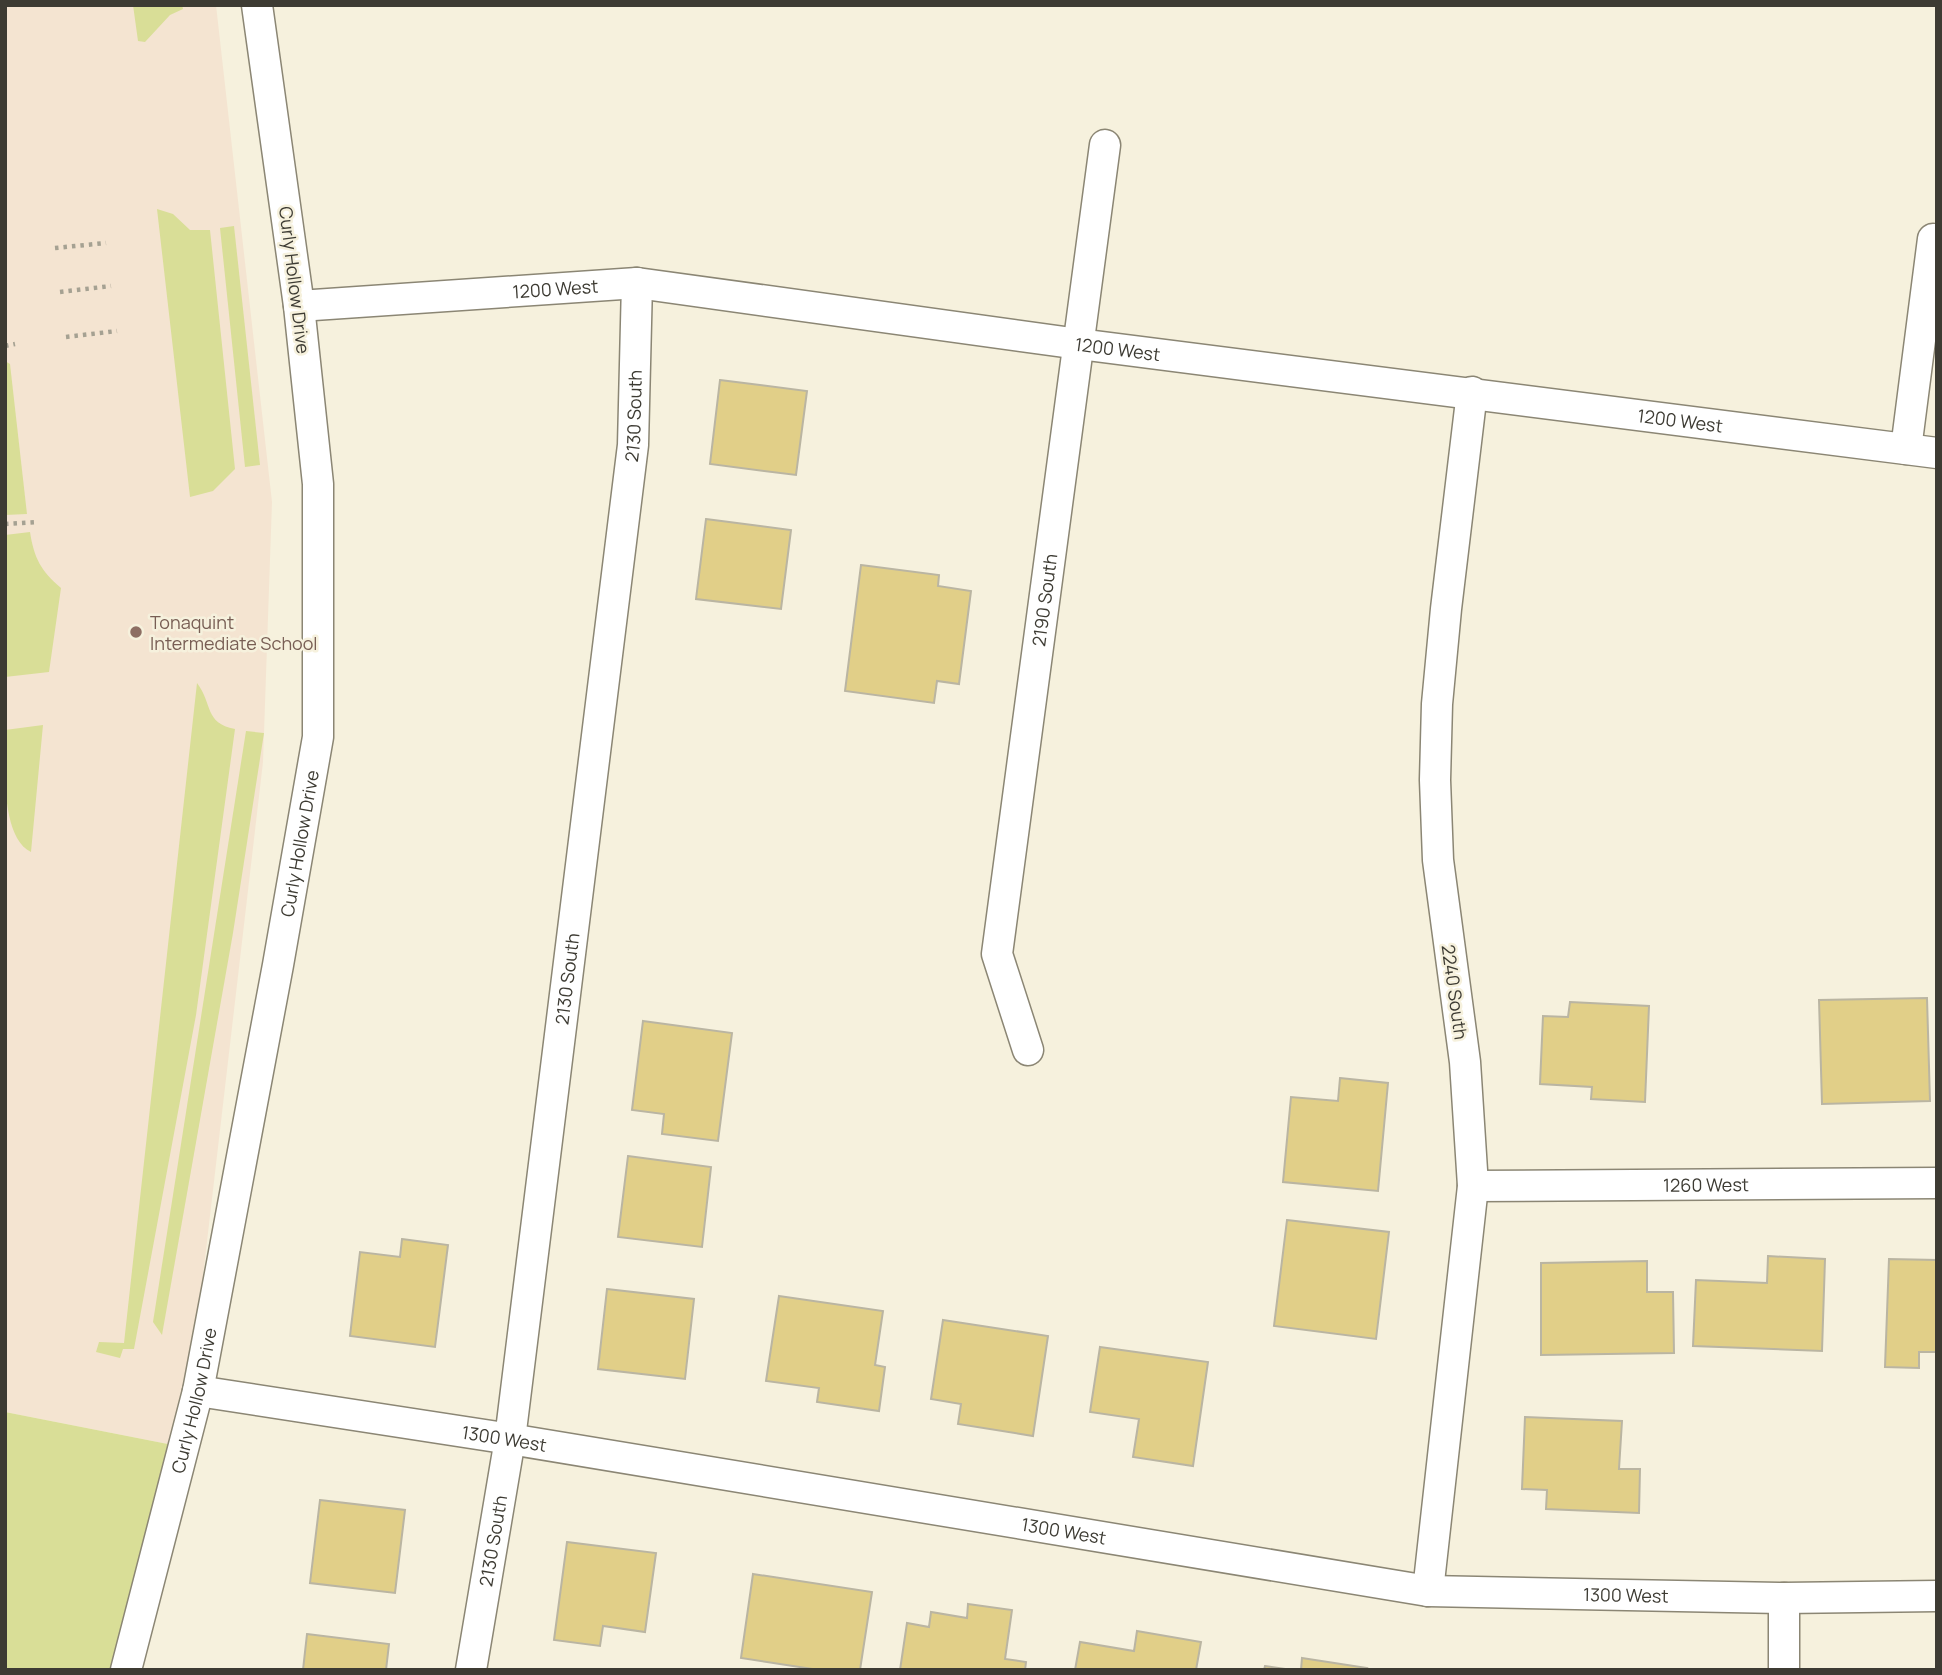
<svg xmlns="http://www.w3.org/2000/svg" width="1942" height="1675" font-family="Manrope,sans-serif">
	<rect width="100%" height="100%" fill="#f6f1dd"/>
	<polygon fill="#f4e4d1" points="5,5 216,5 272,502 263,762 183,1447 5,1412"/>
	<g fill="#d9de97">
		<polygon points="133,5 182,5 183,9 170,15 145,42 138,41"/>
		<polygon points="157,209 173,214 190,230 210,230 235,469 213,491 190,497"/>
		<polygon points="234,226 260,465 245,467 220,228"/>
		<polygon points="5,361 10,364 27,514 5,515"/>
		<path d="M 30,532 C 34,558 41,571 61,588 L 49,672 L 5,677 L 5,535 Z"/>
		<path d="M 197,683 C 213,704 204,723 235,729 L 196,1015 L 134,1349 L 123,1349 L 120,1358 L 96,1352 L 99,1342 L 124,1343 Z"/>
		<path d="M 43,725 L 31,852 C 0,837 5,763 5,730 Z"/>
		<polygon points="246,731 264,733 233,933 162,1335 153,1322"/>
		<polygon points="5,1412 183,1447 123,1670 5,1670"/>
	</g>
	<g fill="#e1cf88" stroke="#bab5a2" stroke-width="2">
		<polygon points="720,380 807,391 796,475 710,464"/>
		<polygon points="706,519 791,530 781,609 696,599"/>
		<polygon points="861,565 939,575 938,586 971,591 959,684 937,681 934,703 845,691"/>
		<polygon points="1927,998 1930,1101 1822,1104 1819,1000"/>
		<polygon points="1570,1002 1649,1006 1645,1102 1591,1099 1592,1087 1540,1084 1543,1016 1568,1017"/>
		<polygon points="643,1021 732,1033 718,1141 662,1134 664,1114 632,1110"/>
		<polygon points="1340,1078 1388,1083 1378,1191 1283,1182 1291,1097 1338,1101"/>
		<polygon points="628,1156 711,1167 702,1247 618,1237"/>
		<polygon points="1287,1220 1389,1232 1376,1339 1274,1326"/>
		<polygon points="402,1239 448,1245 435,1347 350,1336 360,1252 400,1257"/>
		<polygon points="1768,1256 1825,1259 1822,1351 1693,1346 1696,1280 1767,1283"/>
		<polygon points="1889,1259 1937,1260 1937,1352 1919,1352 1919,1368 1885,1367"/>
		<polygon points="1647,1261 1647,1292 1673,1292 1674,1353 1541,1355 1541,1263"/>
		<polygon points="607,1289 694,1299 685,1379 598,1369"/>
		<polygon points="779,1296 883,1311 875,1365 885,1367 879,1411 817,1402 819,1388 766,1381"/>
		<polygon points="943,1320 1048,1336 1033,1436 958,1424 961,1404 931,1399"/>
		<polygon points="1100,1347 1208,1362 1193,1466 1133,1457 1139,1419 1090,1412"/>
		<polygon points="1525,1417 1622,1421 1619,1469 1640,1469 1639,1513 1546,1509 1547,1490 1522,1489"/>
		<polygon points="320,1500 405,1510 395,1593 310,1583"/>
		<polygon points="567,1542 656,1553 645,1632 603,1626 600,1646 554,1640"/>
		<polygon points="753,1574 872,1592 860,1670 819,1670 741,1658"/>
		<polygon points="968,1604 1012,1610 1005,1659 1026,1662 1025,1670 900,1670 907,1623 929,1627 931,1612 967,1618"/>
		<polygon points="1137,1631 1201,1642 1196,1670 1075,1670 1080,1642 1134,1651"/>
		<polygon points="307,1634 389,1644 386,1670 303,1670"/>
		<polygon points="1302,1658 1367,1668 1366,1670 1301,1670"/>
		<polygon points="1265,1666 1292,1670 1264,1670"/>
	</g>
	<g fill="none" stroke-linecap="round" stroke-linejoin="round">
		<defs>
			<g id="minor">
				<path id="s1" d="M 299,306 L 637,283 L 1079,344 L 1937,453"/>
				<polyline points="1906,449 1933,239"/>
				<path id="s2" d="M 1028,1050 L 997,954 L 1105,145"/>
				<path id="s3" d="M 1473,1186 L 1937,1183"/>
				<path id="s4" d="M 198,1391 L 510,1439 L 1428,1591 L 1784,1598 L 1937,1596"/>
				<polyline points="1428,1591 1473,1186 1465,1062 1438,860 1435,780 1437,704 1446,609 1472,392"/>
				<path id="s5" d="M 126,1670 L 198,1391 L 278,965 L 318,737 L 318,484 L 299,306 L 257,5"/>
				<path id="s6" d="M 471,1670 L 510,1439 L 633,445 L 637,283"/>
				<polyline points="1784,1670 1784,1598"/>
			</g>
		</defs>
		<use href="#minor" stroke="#8b8674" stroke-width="33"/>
		<g stroke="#a5a192" stroke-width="4.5" stroke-dasharray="3.5 5" stroke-linecap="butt">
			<polyline points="55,248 106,243"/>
			<polyline points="60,292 111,286"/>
			<polyline points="66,337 117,331"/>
			<polyline points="5,346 15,344"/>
			<polyline points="5,524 37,522"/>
		</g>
		<use href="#minor" stroke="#fff" stroke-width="30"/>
	</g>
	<circle fill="#8d6e63" stroke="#f6f1dd" stroke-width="2.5" cx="136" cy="632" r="7"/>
	<g text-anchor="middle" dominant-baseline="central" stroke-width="5" stroke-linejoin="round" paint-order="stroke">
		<g font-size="18" fill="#3d3b33" stroke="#f6f1dd">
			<text transform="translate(295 280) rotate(83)">Curly Hollow Drive</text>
			<text stroke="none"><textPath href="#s1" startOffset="257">1200 West</textPath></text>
			<text stroke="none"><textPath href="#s1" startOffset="824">1200 West</textPath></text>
			<text stroke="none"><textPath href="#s6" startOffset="1265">2130 South</textPath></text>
			<text stroke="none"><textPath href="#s1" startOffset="1391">1200 West</textPath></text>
			<text stroke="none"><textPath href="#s2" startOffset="458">2190 South</textPath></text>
			<text stroke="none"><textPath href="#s5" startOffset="845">Curly Hollow Drive</textPath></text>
			<text stroke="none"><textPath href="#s6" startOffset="698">2130 South</textPath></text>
			<text transform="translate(1455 992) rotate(82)">2240 South</text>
			<text stroke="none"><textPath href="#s3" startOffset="233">1260 West</textPath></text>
			<text stroke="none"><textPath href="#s5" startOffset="278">Curly Hollow Drive</textPath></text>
			<text stroke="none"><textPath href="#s4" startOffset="310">1300 West</textPath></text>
			<text stroke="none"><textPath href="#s4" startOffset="877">1300 West</textPath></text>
			<text stroke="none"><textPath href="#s6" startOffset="131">2130 South</textPath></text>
			<text stroke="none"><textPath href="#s4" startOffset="1444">1300 West</textPath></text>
		</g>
		<g font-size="18" fill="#785e54" stroke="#f6f1dd" text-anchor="start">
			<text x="150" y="622">Tonaquint<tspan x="150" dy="21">Intermediate School</tspan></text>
		</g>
	</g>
	<rect width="1942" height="1675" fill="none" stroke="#3d3b33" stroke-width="14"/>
</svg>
